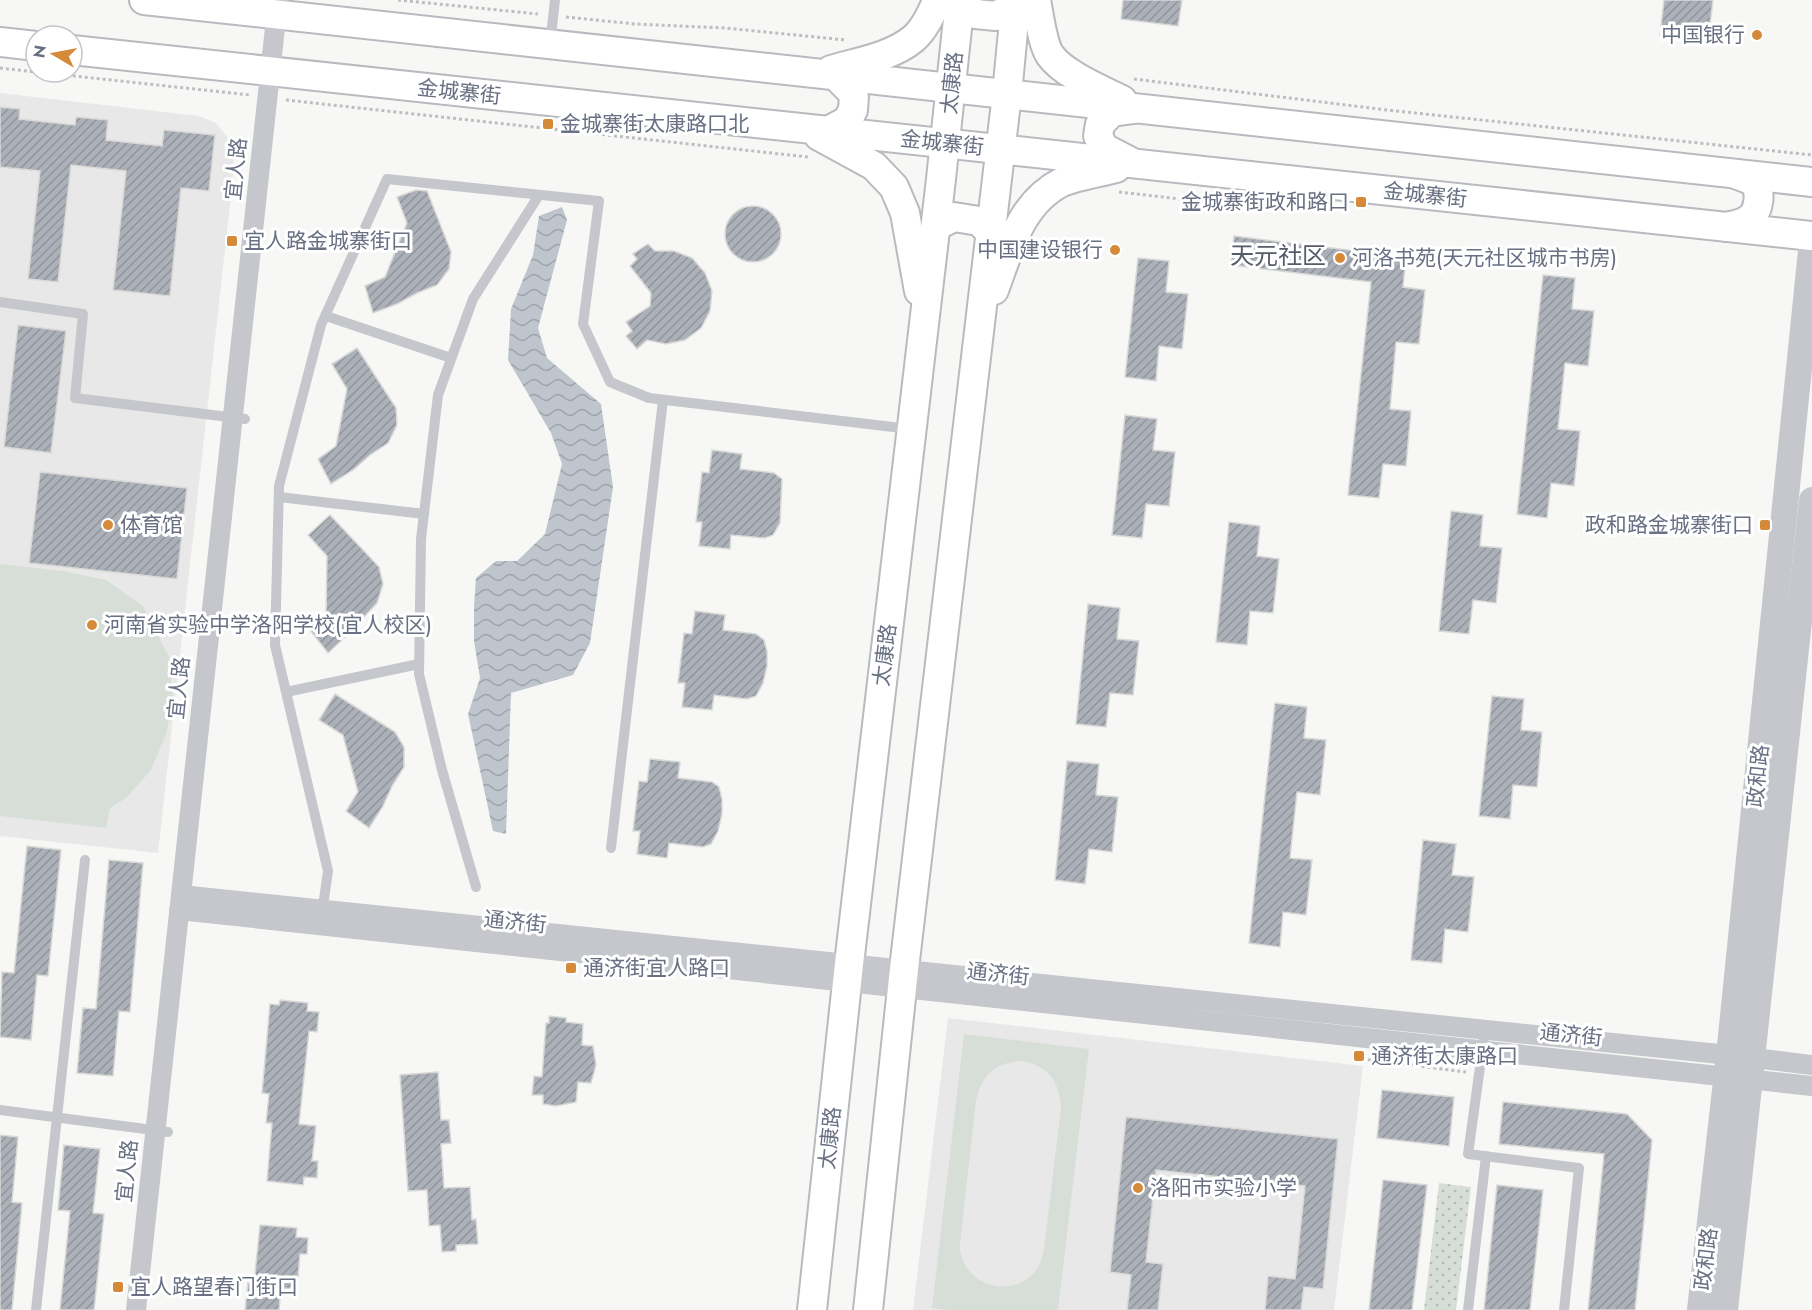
<svg xmlns="http://www.w3.org/2000/svg" width="1812" height="1310" font-family="Jost,'Noto Sans SC',sans-serif">
	<defs>
		<pattern id="grass-dots" width="8" height="8" patternUnits="userSpaceOnUse" patternTransform="scale(1.5)"><rect width="8" height="8" fill="#d7ded7"/><path d="M2 2h.1M6 6h.1" fill="none" stroke="#b2b8b4" stroke-width="1.8" stroke-linecap="round"/></pattern>
		<pattern id="water-waves" width="16" height="10" patternUnits="userSpaceOnUse" patternTransform="scale(1.5)"><rect width="16" height="10" fill="#bfc5cc"/><path d="M0 5q4-4 8 0t8 0" fill="none" stroke="#9fa4ab"/></pattern>
		<pattern id="building-hatch" width="6" height="6" patternUnits="userSpaceOnUse" patternTransform="scale(1.5)"><rect width="6" height="6" fill="#acb0b8"/><path d="M-1 1l2-2M0 6l6-6M5 7l2-2" fill="none" stroke="#90949b"/></pattern>
	</defs>
	<rect width="100%" height="100%" fill="#f7f8f5"/>
	<g fill="#e8e8e8">
		<polygon points="0,93 199,116 216,123 228,138 233,150 234,168 158,853 0,836"/>
		<polygon points="948,1018 1363,1066 1334,1310 913,1310"/>
	</g>
	<polygon fill="url(#grass-dots)" points="1439,1183 1471,1187 1456,1310 1424,1310"/>
	<g fill="#d7ded7" fill-rule="evenodd">
		<polygon points="0,564 63,571 106,580 143,606 169,657 173,701 166,734 151,770 126,798 110,808 106,828 0,816"/>
		<path d="M 964,1034 L 1089,1049 L 1058,1310 L 947,1310 L 932,1308 ZM 1022,1061 C 1049,1067 1059,1080 1061,1108 L 1044,1249 C 1042,1259 1039,1268 1032,1275 C 1010,1296 971,1287 962,1257 C 960,1253 960,1248 960,1243 L 976,1101 C 982,1075 994,1063 1022,1061 Z"/>
	</g>
	<polygon fill="url(#water-waves)" points="562,207 567,220 538,328 547,358 601,404 613,487 590,643 573,675 511,693 506,834 493,831 468,714 480,678 474,641 474,606 476,578 496,561 517,561 545,534 562,464 551,433 508,360 511,309 533,255 539,216"/>
	<g fill="url(#building-hatch)" stroke="#d9d9d7" stroke-width="1.5">
		<polygon points="1123,0 1182,0 1178,26 1121,19"/>
		<polygon points="1664,0 1713,0 1708,41 1660,35"/>
		<polygon points="0,107 20,109 19,119 75,125 76,117 108,120 106,140 162,146 164,130 215,135 209,191 181,188 170,296 113,290 126,171 71,165 58,282 28,279 40,171 0,167"/>
		<polygon points="416,190 427,191 451,252 449,269 437,285 417,293 397,304 373,313 365,286 385,277 407,223 397,197"/>
		<circle cx="753" cy="234" r="28"/>
		<polygon points="1234,236 1406,257 1403,287 1425,290 1419,344 1396,342 1390,409 1411,411 1406,466 1383,464 1379,498 1348,495 1371,282 1231,265"/>
		<polygon points="648,244 655,251 674,251 692,258 705,273 712,291 710,311 701,328 685,340 666,344 647,340 637,349 626,336 632,331 626,322 650,306 651,293 630,266 637,259 633,254"/>
		<polygon points="1138,258 1169,261 1166,292 1188,294 1182,349 1159,346 1156,381 1125,377"/>
		<polygon points="1543,275 1575,278 1572,309 1594,311 1588,366 1565,363 1558,429 1580,431 1574,486 1551,483 1547,518 1517,514"/>
		<polygon points="18,325 66,331 51,453 4,447"/>
		<polygon points="357,348 396,408 397,425 388,443 370,455 353,470 331,484 318,459 336,446 347,389 332,364"/>
		<polygon points="1125,415 1157,419 1153,450 1175,452 1169,506 1146,504 1142,538 1112,535"/>
		<polygon points="712,450 742,454 740,469 774,473 782,479 780,523 773,535 765,538 731,535 730,549 699,546 702,522 696,522 702,472 709,473"/>
		<polygon points="40,472 187,488 177,579 29,563"/>
		<polygon points="1451,511 1483,515 1480,546 1502,548 1496,603 1473,600 1469,634 1439,631"/>
		<polygon points="330,515 379,567 383,584 377,603 347,635 328,653 310,630 326,615 327,556 308,535"/>
		<polygon points="1229,522 1260,526 1257,556 1279,559 1273,613 1250,611 1247,645 1216,642"/>
		<polygon points="1088,604 1120,608 1117,639 1139,641 1133,695 1110,693 1106,727 1076,724"/>
		<polygon points="695,611 725,615 723,630 756,634 764,640 767,651 767,666 763,683 756,696 747,699 714,695 712,710 682,707 685,683 678,683 684,633 692,634"/>
		<polygon points="335,694 395,732 404,747 404,767 392,786 383,806 369,828 346,811 358,792 343,735 319,720"/>
		<polygon points="1492,696 1524,699 1521,730 1542,732 1537,787 1513,785 1510,819 1479,816"/>
		<polygon points="1275,703 1307,707 1304,738 1326,740 1320,795 1297,792 1290,858 1312,860 1306,915 1283,912 1280,947 1249,943"/>
		<polygon points="650,759 680,762 678,778 712,782 719,787 722,799 722,814 718,831 711,844 703,847 669,843 667,858 637,854 640,831 633,831 639,781 647,782"/>
		<polygon points="1067,761 1099,764 1096,795 1118,797 1112,852 1089,849 1085,884 1055,880"/>
		<polygon points="1423,840 1456,844 1452,875 1474,877 1468,932 1445,929 1442,963 1411,960"/>
		<polygon points="27,846 61,850 48,976 37,975 31,1040 0,1037 2,972 14,973"/>
		<polygon points="109,860 143,863 130,1012 119,1011 113,1076 77,1073 83,1008 96,1009"/>
		<polygon points="280,1000 308,1003 307,1011 319,1012 317,1032 309,1031 299,1124 316,1126 312,1161 318,1161 317,1178 304,1177 303,1185 267,1181 272,1123 266,1123 269,1094 262,1093 270,1004 279,1005"/>
		<polygon points="549,1016 566,1018 566,1022 583,1024 582,1045 593,1046 596,1065 591,1083 578,1082 576,1102 556,1106 543,1104 543,1095 532,1095 534,1076 542,1077 546,1023 549,1023"/>
		<polygon points="438,1072 441,1120 449,1120 451,1143 441,1144 444,1188 470,1187 472,1220 476,1219 478,1244 456,1245 456,1251 442,1252 440,1225 429,1226 427,1190 408,1191 400,1075"/>
		<polygon points="1382,1090 1454,1097 1449,1146 1377,1138"/>
		<polygon points="1503,1102 1627,1114 1652,1140 1635,1310 1588,1310 1604,1154 1499,1144"/>
		<polygon points="1126,1117 1338,1139 1323,1289 1304,1287 1301,1310 1265,1310 1268,1276 1295,1279 1305,1186 1156,1170 1146,1262 1163,1264 1158,1310 1127,1310 1131,1275 1110,1272"/>
		<polygon points="0,1135 18,1137 12,1202 22,1203 12,1310 0,1310"/>
		<polygon points="64,1145 100,1149 93,1213 104,1214 94,1310 60,1310 70,1211 58,1210"/>
		<polygon points="1383,1180 1427,1185 1412,1310 1369,1310"/>
		<polygon points="1497,1185 1543,1190 1530,1310 1484,1310"/>
		<polygon points="260,1225 297,1228 296,1237 308,1238 307,1254 300,1254 297,1289 281,1288 279,1310 245,1310 248,1282 254,1283"/>
	</g>
	<g fill="none" stroke-linecap="round" stroke-linejoin="round">
		<defs>
			<g id="secondary">
				<polyline points="144,0 1812,182"/>
				<path d="M 1036,0 C 1039,14 1042,43 1050,55 C 1063,74 1102,90 1122,100"/>
				<polyline points="960,1 975,14 996,16 1015,6"/>
				<polyline points="0,42 36,46"/>
				<polyline points="72,50 1812,236"/>
				<path d="M 831,70 C 858,62 891,57 913,39 C 923,31 933,12 937,0"/>
				<polyline points="828,131 847,121 853,110 854,96 850,90 836,76"/>
				<polyline points="819,136 874,166 894,187 905,213 919,291"/>
				<polyline points="1131,162 1104,148 1098,136 1100,124 1112,112 1134,109"/>
				<polyline points="936,226 954,217 979,221 990,232"/>
				<path d="M 1727,227 C 1734,225 1743,224 1749,219 C 1759,212 1763,190 1752,181 C 1747,178 1740,176 1735,174"/>
				<path d="M 994,290 C 1009,250 1020,203 1062,182 C 1076,176 1101,172 1116,168"/>
				<polyline points="812,1310 849,964 941,179 960,0"/>
				<polyline points="868,1310 904,969 1007,94 1016,0"/>
			</g>
		</defs>
		<use href="#secondary" stroke="#b8bac0" stroke-width="32"/>
		<g stroke="#bdbec1" stroke-width="3" stroke-dasharray="3 3" stroke-linecap="butt">
			<polyline points="398,0 538,14"/>
			<polyline points="566,17 635,24 725,28 846,40"/>
			<polyline points="0,68 36,72"/>
			<polyline points="37,72 250,95"/>
			<polyline points="1134,79 1387,110 1812,155"/>
			<polyline points="286,100 808,157"/>
			<polyline points="1119,192 1224,204 1285,205"/>
			<polyline points="1362,1059 1466,1072"/>
		</g>
		<g stroke="#c6c7cc" stroke-width="10">
			<polyline points="550,45 555,0"/>
			<polyline points="0,302 83,314 75,398 245,419"/>
			<polyline points="326,316 451,358"/>
			<polyline points="279,497 424,514"/>
			<polyline points="286,692 419,664"/>
			<polyline points="611,848 663,400"/>
			<polyline points="476,887 442,770 419,674 421,539 438,395 473,299 539,195"/>
			<polyline points="322,913 328,871 275,645 279,486 321,325 387,179 599,201 583,324 610,382 649,398 910,429"/>
			<polyline points="1485,1031 1468,1154 1579,1168 1564,1310"/>
			<polyline points="0,1110 168,1132"/>
			<polyline points="36,1310 85,860"/>
			<polyline points="1468,1310 1486,1156"/>
		</g>
		<g stroke="#c6c7cc" stroke-width="20">
			<polyline points="181,895 1729,1055 1812,1065"/>
			<polyline points="179,910 1812,1086"/>
			<polyline points="136,1310 278,0"/>
		</g>
		<g stroke="#c6c7cc" stroke-width="26">
			<polyline points="1700,1310 1729,1055 1812,241"/>
			<polyline points="1725,1310 1812,500"/>
		</g>
		<use href="#secondary" stroke="#fff" stroke-width="28"/>
	</g>
	<g fill="#d48a39" stroke="#fff" stroke-width="2">
		<circle cx="1757" cy="35" r="6"/>
		<rect x="542" y="118" width="12" height="12" rx="3"/>
		<rect x="1355" y="196" width="12" height="12" rx="3"/>
		<rect x="226" y="235" width="12" height="12" rx="3"/>
		<circle cx="1115" cy="250" r="6"/>
		<circle cx="1340" cy="258" r="6"/>
		<circle cx="108" cy="525" r="6"/>
		<rect x="1759" y="519" width="12" height="12" rx="3"/>
		<circle cx="92" cy="625" r="6"/>
		<rect x="565" y="962" width="12" height="12" rx="3"/>
		<rect x="1353" y="1050" width="12" height="12" rx="3"/>
		<circle cx="1138" cy="1188" r="6"/>
		<rect x="112" y="1281" width="12" height="12" rx="3"/>
	</g>
	<g text-anchor="middle" dominant-baseline="central" stroke-width="6" stroke-linejoin="round" paint-order="stroke">
		<g font-size="21" fill="#697083" stroke="#fff" text-anchor="start">
			<text x="1745" y="35" text-anchor="end">中国银行</text>
			<text x="560" y="124">金城寨街太康路口北</text>
			<text x="1349" y="202" text-anchor="end">金城寨街政和路口</text>
			<text x="244" y="241">宜人路金城寨街口</text>
			<text x="1103" y="250" text-anchor="end">中国建设银行</text>
			<text x="1352" y="258">河洛书苑(天元社区城市书房)</text>
			<text x="120" y="525">体育馆</text>
			<text x="1753" y="525" text-anchor="end">政和路金城寨街口</text>
			<text x="104" y="625">河南省实验中学洛阳学校(宜人校区)</text>
			<text x="583" y="968">通济街宜人路口</text>
			<text x="1371" y="1056">通济街太康路口</text>
			<text x="1150" y="1188">洛阳市实验小学</text>
			<text x="130" y="1287">宜人路望春门街口</text>
		</g>
		<g font-size="21" fill="#697083" stroke="#fff">
			<text transform="translate(952 83) rotate(-84)">太康路</text>
			<text transform="translate(459 92) rotate(6)">金城寨街</text>
			<text transform="translate(942 143) rotate(6)">金城寨街</text>
			<text transform="translate(236 169) rotate(-84)">宜人路</text>
			<text transform="translate(1425 195) rotate(6)">金城寨街</text>
			<text transform="translate(885 655) rotate(-83)">太康路</text>
			<text transform="translate(179 688) rotate(-84)">宜人路</text>
			<text transform="translate(1758 776) rotate(-84)">政和路</text>
			<text transform="translate(515 922) rotate(6)">通济街</text>
			<text transform="translate(998 974) rotate(6)">通济街</text>
			<text transform="translate(1571 1035) rotate(6)">通济街</text>
			<text transform="translate(830 1138) rotate(-84)">太康路</text>
			<text transform="translate(127 1171) rotate(-84)">宜人路</text>
			<text transform="translate(1706 1259) rotate(-83)">政和路</text>
		</g>
		<g font-size="24" fill="#565b69" stroke="#fff">
			<text x="1278" y="255">天元社区</text>
		</g>
	</g>
	<g transform="translate(54 54) rotate(280)"><circle r="28" fill="#ffffff" stroke="#c3c6cd" stroke-width="1.5"/>
	<path d="M0-4.5L10 22L0 15L-10 22Z" fill="#d48a39"/>
	<text y="-9" font-size="16" font-weight="bold" text-anchor="middle" fill="#697083">N</text>
	</g>
</svg>
